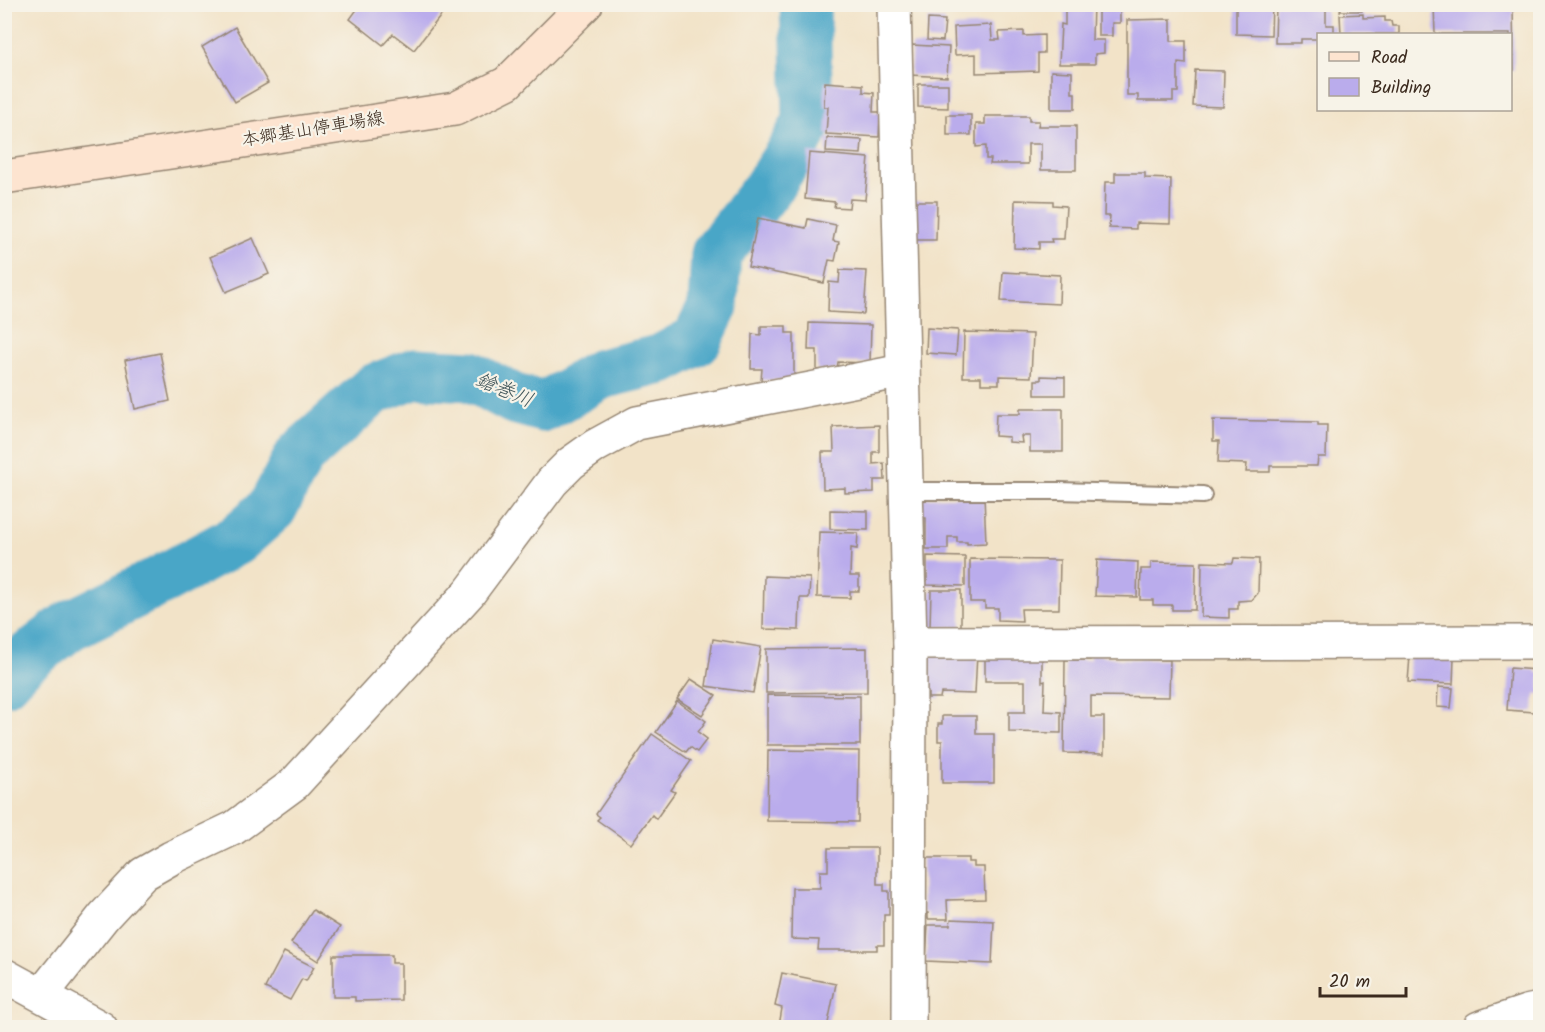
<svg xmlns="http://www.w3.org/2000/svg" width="1545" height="1032" font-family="Kalam,'Klee One',sans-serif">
	<rect width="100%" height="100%" fill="#f7f3e8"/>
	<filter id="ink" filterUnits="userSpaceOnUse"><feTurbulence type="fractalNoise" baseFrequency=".0167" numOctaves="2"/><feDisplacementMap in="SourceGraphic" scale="12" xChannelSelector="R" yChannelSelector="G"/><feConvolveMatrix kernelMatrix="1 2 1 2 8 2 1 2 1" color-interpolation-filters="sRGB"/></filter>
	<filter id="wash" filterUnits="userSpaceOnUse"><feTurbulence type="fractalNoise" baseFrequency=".008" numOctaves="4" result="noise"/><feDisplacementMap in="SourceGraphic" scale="24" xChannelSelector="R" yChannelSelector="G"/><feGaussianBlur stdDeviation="1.35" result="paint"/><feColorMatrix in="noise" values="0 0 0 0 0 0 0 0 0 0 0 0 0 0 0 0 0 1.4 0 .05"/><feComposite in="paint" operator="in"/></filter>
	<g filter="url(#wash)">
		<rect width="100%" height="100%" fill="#f2e3c8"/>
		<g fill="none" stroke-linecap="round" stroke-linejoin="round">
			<polyline stroke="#48a6c7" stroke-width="51" points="4,681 22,662 69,626 164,579 236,540 272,508 300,455 374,389 415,373 470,376 514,399 544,407 601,374 662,359 697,340 713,306 716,254 767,189 793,149 808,121 805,4"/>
		</g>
		<g id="blocks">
			<g fill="#baacec">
				<polygon points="361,4 394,4 399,8 401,4 432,4 443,13 414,50 393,34 383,45 350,19"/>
				<polygon points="1065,4 1093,4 1092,40 1104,40 1104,53 1095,54 1095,64 1059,64 1061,24 1065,25"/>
				<polygon points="1098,4 1120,4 1120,23 1112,23 1112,36 1098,36"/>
				<polygon points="1236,4 1272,4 1271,35 1236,34"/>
				<polygon points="1276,4 1326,5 1326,25 1334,25 1334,34 1318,34 1318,39 1301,39 1301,43 1275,43"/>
				<polygon points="1341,5 1363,5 1362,11 1340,11"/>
				<polygon points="1434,5 1513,5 1514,70 1510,70 1510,34 1435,34"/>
				<polygon points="1363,14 1363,18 1385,17 1385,21 1391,21 1392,26 1399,26 1399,34 1341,34 1340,15"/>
				<polygon points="928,19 945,20 943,41 927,40"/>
				<polygon points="1171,19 1171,41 1186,41 1186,64 1178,63 1178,92 1173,92 1173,101 1138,101 1138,95 1127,95 1127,20"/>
				<polygon points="991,25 992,40 1000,40 999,32 1024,31 1024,36 1044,35 1044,53 1038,53 1038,71 976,73 976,54 955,55 954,27"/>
				<polygon points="235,27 268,83 235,102 202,47"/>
				<polygon points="912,45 949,47 947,77 910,75"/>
				<polygon points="1195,70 1224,71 1223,107 1193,106"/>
				<polygon points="1051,71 1072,72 1072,93 1075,93 1075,109 1051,109"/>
				<polygon points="825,82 863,85 863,92 874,93 873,112 880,112 879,137 826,134 828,107 824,107"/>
				<polygon points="918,84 948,84 948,108 918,107"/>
				<rect x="947" y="115" width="24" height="20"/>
				<polygon points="985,116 1029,116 1029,121 1039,121 1038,126 1076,126 1076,170 1041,170 1041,144 1028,144 1028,164 990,164 991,159 986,159 986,146 976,147 976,124 985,124"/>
				<polygon points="827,138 862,140 861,154 826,152"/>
				<polygon points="809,153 869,158 865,200 850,199 849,208 834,207 835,202 805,199"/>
				<polygon points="1115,173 1145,173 1145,178 1171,179 1170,224 1136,223 1136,229 1109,228 1110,216 1104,216 1105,182 1115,182"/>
				<rect x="1537" y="192" width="3" height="45"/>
				<polygon points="1015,200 1053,201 1053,205 1066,206 1064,239 1051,239 1052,242 1039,242 1039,249 1014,248"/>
				<polygon points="914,201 937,201 936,240 914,240"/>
				<polygon points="758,218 806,228 808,219 836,225 833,241 839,242 835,261 829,260 824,283 748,267"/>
				<polygon points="253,238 269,274 226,292 210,257"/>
				<polygon points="840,270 867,271 864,314 828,312 829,282 839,283"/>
				<polygon points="1003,272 1060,275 1059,304 1001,301"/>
				<polygon points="809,323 871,325 870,363 838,362 837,370 817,370 817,350 808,350"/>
				<polygon points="761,326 786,326 786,333 794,333 794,380 761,380 762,369 751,369 752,334 761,335"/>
				<polygon points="927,328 958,330 956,355 926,353"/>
				<polygon points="964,332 1033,334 1031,377 999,376 999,384 981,384 981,377 963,377"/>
				<polygon points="160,353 170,401 135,409 125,360"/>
				<polygon points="1041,376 1065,377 1065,395 1035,395 1035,380 1041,380"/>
				<polygon points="1020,409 1063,409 1063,452 1030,452 1030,436 1021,436 1022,443 1009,442 1009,437 995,436 996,414 1020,414"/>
				<polygon points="1213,420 1318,422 1318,425 1327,425 1326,457 1318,457 1317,466 1270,466 1270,472 1246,472 1247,464 1218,463 1219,441 1213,441"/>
				<polygon points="879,425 879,452 873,452 873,464 884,463 885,480 874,480 874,492 845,493 845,488 823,489 822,452 834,452 833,427"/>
				<polygon points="984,496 986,543 967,544 967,542 957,542 957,537 948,537 948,549 926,549 926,518 921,518 920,498"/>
				<polygon points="830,510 868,511 868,530 830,529"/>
				<polygon points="819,532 858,533 857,549 851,548 850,576 859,576 859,591 850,591 850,598 817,597"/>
				<polygon points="927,556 965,557 965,586 927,585"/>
				<polygon points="1234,558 1259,559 1258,593 1252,600 1238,601 1238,609 1229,609 1229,618 1201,617 1202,562 1233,563"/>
				<polygon points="970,559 1060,560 1059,609 1021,609 1022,621 998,620 998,608 985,608 985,602 970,602"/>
				<polygon points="1097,560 1138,562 1137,597 1095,596"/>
				<polygon points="1151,562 1196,563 1195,610 1172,610 1172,605 1153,605 1153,600 1140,600 1141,569 1151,569"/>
				<polygon points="764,576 810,578 809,598 800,598 799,630 763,629"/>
				<polygon points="931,590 961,590 961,627 930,627"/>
				<polygon points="713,639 761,647 753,693 706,686"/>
				<polygon points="867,648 867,692 766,693 766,649"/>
				<polygon points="985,652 1042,653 1042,682 1045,681 1044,711 1061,712 1061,733 1009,732 1009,712 1025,712 1025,681 985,681"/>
				<polygon points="977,653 975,694 941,693 940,698 928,698 928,692 923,692 925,655"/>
				<polygon points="1090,653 1120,659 1170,660 1169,697 1091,696 1091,717 1104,717 1104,754 1064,753 1065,660 1090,660"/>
				<polygon points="1410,656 1454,658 1453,684 1408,682"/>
				<polygon points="1510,668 1536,670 1536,673 1540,673 1540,694 1535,694 1534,712 1507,710"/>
				<polygon points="691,679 716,695 702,715 677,699"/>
				<polygon points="1438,687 1453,688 1451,708 1437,707"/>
				<polygon points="767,695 860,696 860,745 767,745"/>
				<polygon points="677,701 706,721 698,732 707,739 697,752 690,747 686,752 656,732"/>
				<polygon points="942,716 976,716 976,734 994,734 994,783 942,783 942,741 938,741 938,724 942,724"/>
				<polygon points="652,734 691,761 671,790 675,792 656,819 652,815 631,844 597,820 600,817 596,814"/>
				<polygon points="768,750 859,751 858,822 767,821"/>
				<polygon points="828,848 877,848 877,884 884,884 884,891 889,891 889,915 884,915 884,945 877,945 877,950 818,950 819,940 791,939 792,888 820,888 820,871 828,871"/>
				<polygon points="922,858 968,858 968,862 974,862 974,867 984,867 985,899 947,900 948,919 928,919 928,913 923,913"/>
				<polygon points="313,910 340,927 318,961 291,943"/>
				<polygon points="951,919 994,921 992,964 926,961 928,925 950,925"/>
				<polygon points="284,952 314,967 306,981 302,979 290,1000 265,988"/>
				<polygon points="333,955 392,955 392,963 401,963 401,1000 355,1001 355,997 333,997"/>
				<polygon points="782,973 836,984 827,1028 779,1026 782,1008 775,1006"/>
			</g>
		</g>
	</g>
	<g filter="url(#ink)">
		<use href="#blocks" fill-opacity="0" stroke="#968673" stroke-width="1.5"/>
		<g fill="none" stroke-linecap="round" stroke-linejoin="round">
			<defs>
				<polyline id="service" points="906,491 1058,491 1203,495"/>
				<g id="minor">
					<polyline points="894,4 910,643 909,1028"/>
					<polyline points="910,643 1540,642"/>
					<polyline points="42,994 104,916 143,874 171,858 234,828 294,784 469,593 552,482 571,463 595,446 637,423 903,371"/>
					<polyline points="1479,1028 1526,1012 1540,1009"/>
				</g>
				<polyline id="tertiary" points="4,975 101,1028"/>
				<polyline id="secondary" points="4,177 455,109 507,83 586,4"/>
			</defs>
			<use href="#service" stroke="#968673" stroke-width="20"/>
			<use href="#minor" stroke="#968673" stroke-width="36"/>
			<use href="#tertiary" stroke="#968673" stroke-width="36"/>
			<use href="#secondary" stroke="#968673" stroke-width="36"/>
			<use href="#service" stroke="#fff" stroke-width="16"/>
			<use href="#minor" stroke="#fff" stroke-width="33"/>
			<use href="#tertiary" stroke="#fff" stroke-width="33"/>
			<use href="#secondary" stroke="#fde4d0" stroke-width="33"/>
		</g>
	</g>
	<g text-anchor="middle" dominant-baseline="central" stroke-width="4.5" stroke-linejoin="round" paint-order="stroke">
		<g font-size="18" fill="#3b2a1e" stroke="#f7f3e8">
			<text transform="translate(313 130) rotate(-9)">本郷基山停車場線</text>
		</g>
		<g font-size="20" font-style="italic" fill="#405559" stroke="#f7f3e8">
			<text transform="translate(504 391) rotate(23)">鎗巻川</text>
		</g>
	</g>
	<rect width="1545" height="1032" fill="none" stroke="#f7f3e8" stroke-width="24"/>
	<rect x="1317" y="33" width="195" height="78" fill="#f7f3e8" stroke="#aca397" stroke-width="1.5"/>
	<rect x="1329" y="52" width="30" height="9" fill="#fde4d0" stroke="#aca397" stroke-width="1.5"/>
	<text x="1371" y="63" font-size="18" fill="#3b2a1e">Road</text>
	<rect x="1329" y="78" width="30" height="18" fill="#baacec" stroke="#aca397" stroke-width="1.5"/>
	<text x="1371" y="93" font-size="18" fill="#3b2a1e">Building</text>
	<path d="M1320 987v9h86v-9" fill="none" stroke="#3b2a1e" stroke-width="3"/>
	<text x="1329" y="987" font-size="18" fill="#3b2a1e" stroke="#f7f3e8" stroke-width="4.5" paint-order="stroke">20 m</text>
</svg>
